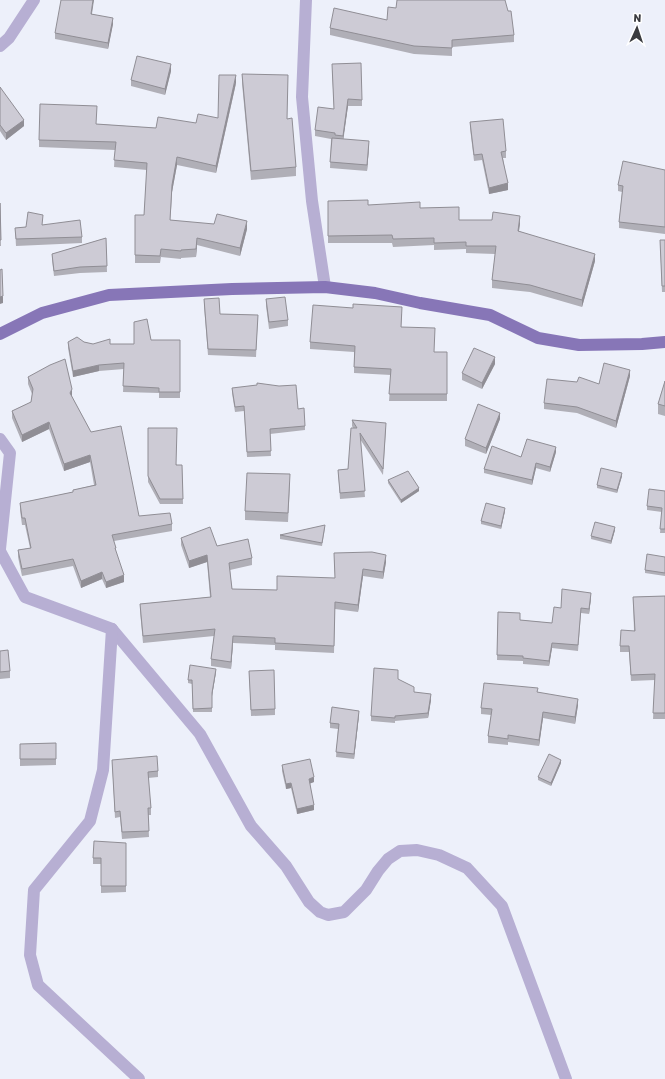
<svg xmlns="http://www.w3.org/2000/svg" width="665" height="1079" font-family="Rubik,sans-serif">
	<rect width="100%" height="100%" fill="#edf0fa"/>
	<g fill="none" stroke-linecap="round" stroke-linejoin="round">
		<g stroke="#b7afd3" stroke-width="12">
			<polyline points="306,0 302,97 312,201 325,287"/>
			<polyline points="0,46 9,38 34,0"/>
			<polyline points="0,439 10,453 0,549"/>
			<polyline points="0,551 25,597 112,629 200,734 251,826 286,866 309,902 320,912 328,915 344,912 366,890 378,871 388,859 400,851 417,850 439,855 467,868 502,906 566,1079"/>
			<polyline points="112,629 103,770 90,821 34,890 30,955 38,985 139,1079"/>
		</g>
		<polyline stroke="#8776b7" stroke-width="12" points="0,334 42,313 109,295 232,289 325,287 375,293 420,303 490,315 538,338 579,345 642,344 665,342"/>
	</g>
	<g fill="#b0afb7">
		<polygon points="92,14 113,24 108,49 55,39 55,33"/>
		<polygon points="330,28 514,35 514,42 452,47 452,56 414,54 330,35"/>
		<polygon points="332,70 362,100 362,106 348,106 343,139 369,147 367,171 330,168 331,139 315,136 315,130 334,109"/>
		<polygon points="171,71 165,95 131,86 131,80"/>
		<polygon points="242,74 287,119 296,167 296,176 251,180 242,83"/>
		<polygon points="236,83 216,173 177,165 172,192 170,220 247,229 240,256 197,245 196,257 181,258 181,259 161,257 160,263 135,263 135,215 144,215 147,170 114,167 115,150 39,147 39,140 97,124 156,128 196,123 218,118"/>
		<polygon points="0,87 24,126 6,140 0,131"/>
		<polygon points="470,122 506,151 506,158 503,158 508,190 489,194 482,160 474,161 470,128"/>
		<polygon points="665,170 665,234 619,228 619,222 622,192 618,191 618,185"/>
		<polygon points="328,201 368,205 420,208 459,220 520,223 519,231 595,261 582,307 530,292 492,288 492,280 495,254 466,253 466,249 434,250 434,245 393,247 392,243 328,243"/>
		<polygon points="0,203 1,246 0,246"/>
		<polygon points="42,225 82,237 82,243 16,246 15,228"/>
		<polygon points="106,238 107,272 80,273 54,276 52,260 52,254"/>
		<polygon points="660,240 665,240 665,292 662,292"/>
		<polygon points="204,299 220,314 258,315 256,357 208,355 204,306"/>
		<polygon points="266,299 288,320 288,326 269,329 266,306"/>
		<polygon points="402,314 401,327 434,352 447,352 447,401 389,401 391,375 354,373 354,352 310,349 310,342"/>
		<polygon points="151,340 180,340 180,398 159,398 159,393 123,392 124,369 99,371 73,377 68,348 68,342 84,342 93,344 134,344"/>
		<polygon points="495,364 482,389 462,380 462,373"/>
		<polygon points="630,376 616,428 577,413 544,409 544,403 577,382 599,384"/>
		<polygon points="28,377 72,396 72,397 91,432 139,516 172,524 172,531 114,541 116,553 124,582 106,588 102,579 81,588 73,566 22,576 18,557 18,550 30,548 25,525 22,525 20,510 20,503 73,492 73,490 94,485 90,462 64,471 49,429 22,442 12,418 12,411 31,402 32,394 28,384"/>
		<polygon points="665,381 665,416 658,414 658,404"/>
		<polygon points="232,388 298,409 305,426 305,430 270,434 271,456 247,457 244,411 235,412 232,393"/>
		<polygon points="500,419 486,454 465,446 465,439"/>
		<polygon points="352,420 386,428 383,475 360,439 365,497 340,499 338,470 348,469 353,428 352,426"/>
		<polygon points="148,428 177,465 182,465 183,504 160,504 148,482"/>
		<polygon points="556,452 550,472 536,468 532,485 484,473 484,469"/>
		<polygon points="622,476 617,493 597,488 597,485"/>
		<polygon points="388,480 419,491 401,503 388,483"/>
		<polygon points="290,484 288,522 245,520 245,511"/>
		<polygon points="665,491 665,533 660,533 662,512 647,510 647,506"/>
		<polygon points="505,511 501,529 481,524 481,521"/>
		<polygon points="325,528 322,546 280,539 280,535"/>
		<polygon points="615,530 611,544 591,539 591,536"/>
		<polygon points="181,538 217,546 252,558 252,565 230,570 232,589 277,590 335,578 334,560 386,562 383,579 363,576 358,612 335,609 334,653 275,650 275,645 233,643 231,669 211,666 211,659 214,636 143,643 140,611 140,604 210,597 207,562 189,568 181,545"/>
		<polygon points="665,557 665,576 645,573 645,570"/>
		<polygon points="665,596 665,719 653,719 655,680 631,681 629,652 620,652 620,646 634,631 633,597"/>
		<polygon points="591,598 589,614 581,613 578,651 552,648 549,666 523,664 523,661 497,660 498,612 520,620 552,623 561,608"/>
		<polygon points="0,651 10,671 10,678 0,679"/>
		<polygon points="249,671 275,709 275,715 251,716"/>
		<polygon points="216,672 212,696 212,712 193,712 192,684 188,683 188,680"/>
		<polygon points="398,680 414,692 431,700 428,718 395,721 395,723 371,721 371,716"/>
		<polygon points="538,692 578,705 575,724 543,718 539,746 508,742 508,745 488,743 488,736 491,715 481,714 481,708"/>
		<polygon points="359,715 354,759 336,757 338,729 330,728 330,723"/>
		<polygon points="56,743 56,765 20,766 20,744"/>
		<polygon points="112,760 158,771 158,777 148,778 151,808 151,815 148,815 149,837 122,839 120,817 115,818"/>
		<polygon points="561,763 551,786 538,780 538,777"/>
		<polygon points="282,765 314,782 310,783 314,810 297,814 291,788 286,789 282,771"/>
		<polygon points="126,843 126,892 101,893 101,864 93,864 93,858"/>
	</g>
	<g fill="#908e95">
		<polygon points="93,0 94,0 91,20 91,14"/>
		<polygon points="113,18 113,24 108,49 108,43"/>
		<polygon points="171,64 171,71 165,95 165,89"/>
		<polygon points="236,75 236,83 216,173 216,166"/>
		<polygon points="348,99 348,106 343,142 343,136"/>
		<polygon points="24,120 24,126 6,140 6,133"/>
		<polygon points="369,141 369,147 367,171 367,165"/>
		<polygon points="177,157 177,165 172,192 170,228 172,185"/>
		<polygon points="508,183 508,190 489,194 489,188"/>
		<polygon points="520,216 520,223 518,238 518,231"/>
		<polygon points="247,221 247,229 240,256 240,248"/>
		<polygon points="197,238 197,245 196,257 196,249"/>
		<polygon points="595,254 595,261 582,307 582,300"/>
		<polygon points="3,296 3,303 0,304 0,297"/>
		<polygon points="495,357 495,364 482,389 482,383"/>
		<polygon points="99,365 99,371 73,377 73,371"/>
		<polygon points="630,370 630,376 616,428 616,421"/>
		<polygon points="72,389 72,396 70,400 70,393"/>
		<polygon points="500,413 500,419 486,454 486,448"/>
		<polygon points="49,422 49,429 22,442 22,435"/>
		<polygon points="556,447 556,452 550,472 550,467"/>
		<polygon points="90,455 90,462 64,471 64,464"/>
		<polygon points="536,463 536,468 532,485 532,480"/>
		<polygon points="622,473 622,476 617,493 617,490"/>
		<polygon points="419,488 419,491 401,503 401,500"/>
		<polygon points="505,508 505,511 501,529 501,526"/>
		<polygon points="615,527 615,530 611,544 611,541"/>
		<polygon points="207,555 207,562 189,568 189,561"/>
		<polygon points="386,555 386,562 383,579 383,572"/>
		<polygon points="363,569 363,576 358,612 358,605"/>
		<polygon points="102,572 102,579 81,588 81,581"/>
		<polygon points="124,575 124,582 106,588 106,582"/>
		<polygon points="591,593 591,598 589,614 589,609"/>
		<polygon points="233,636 233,643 231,669 231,662"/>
		<polygon points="552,643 552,648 549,666 549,661"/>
		<polygon points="216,669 216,672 212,696 212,693"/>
		<polygon points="431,694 431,700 428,718 428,713"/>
		<polygon points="578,699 578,705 575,724 575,717"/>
		<polygon points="359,711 359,715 354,759 354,754"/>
		<polygon points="543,712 543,718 539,746 539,740"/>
		<polygon points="561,760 561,763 551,786 551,783"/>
		<polygon points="314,777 314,782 309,784 309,779"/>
		<polygon points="291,783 291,788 286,789 286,784"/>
		<polygon points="314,805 314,810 297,814 297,809"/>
	</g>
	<g fill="#cdcbd5" stroke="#908e95">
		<polygon points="61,0 93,0 91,14 113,18 108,43 55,33"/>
		<polygon points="397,0 505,0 508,11 511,11 514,35 452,40 452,48 414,46 330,28 334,8 387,20 388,7 396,8"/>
		<polygon points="137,56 171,64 165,89 131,80"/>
		<polygon points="361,63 362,100 348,99 343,136 335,135 335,133 315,130 318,107 334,109 332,64"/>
		<polygon points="242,74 288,75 287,119 292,118 296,167 251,171"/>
		<polygon points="219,75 236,75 216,166 177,157 172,185 170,220 214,224 217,214 247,221 240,248 197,238 196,249 181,250 181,251 161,249 160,256 135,255 135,215 144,215 147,163 114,160 116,142 39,140 40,104 97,106 96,124 156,128 158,117 196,123 198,114 218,118"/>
		<polygon points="0,87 24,120 6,133 0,125"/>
		<polygon points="503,119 506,151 501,152 508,183 489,188 482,154 474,155 470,122"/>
		<polygon points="332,138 369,141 367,165 330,162"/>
		<polygon points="623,161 665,170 665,227 619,222 623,186 618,185"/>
		<polygon points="368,200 368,205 420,202 420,208 459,207 459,220 492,220 493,212 520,216 518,231 595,254 582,300 530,285 492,280 496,246 466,246 466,242 434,243 434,238 393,239 392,235 328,236 328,201"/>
		<polygon points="0,203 1,240 0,240"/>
		<polygon points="28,212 43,215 42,225 80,220 82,237 16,239 15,228 26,227"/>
		<polygon points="106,238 107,266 80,267 54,271 52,254"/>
		<polygon points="660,240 665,240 665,286 662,286"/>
		<polygon points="2,269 3,296 0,297 0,270"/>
		<polygon points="285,297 288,320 269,322 266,299"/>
		<polygon points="219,298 220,314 258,315 256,350 208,349 204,299"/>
		<polygon points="353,304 402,307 401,327 435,328 434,352 447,352 447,394 389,394 391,369 354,367 355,346 310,342 313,305 353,308"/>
		<polygon points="147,319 151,340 180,340 180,392 159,392 159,388 123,386 124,363 99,365 73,371 68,342 77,337 84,342 93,344 110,339 110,344 134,344 134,322"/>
		<polygon points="474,348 495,357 482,383 462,373"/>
		<polygon points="65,359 72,389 70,393 91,432 121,426 139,516 170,513 172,524 112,535 116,548 115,548 124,575 106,582 102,572 81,581 73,559 22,569 18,550 31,548 25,518 22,518 20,503 73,492 73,490 96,485 90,455 64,464 49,422 22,435 12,411 31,402 33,389 28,377 50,365"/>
		<polygon points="604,363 630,370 616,421 577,407 544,403 547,379 577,382 579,377 599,384"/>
		<polygon points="665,381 665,406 658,404"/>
		<polygon points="257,383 279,386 296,385 298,409 304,408 305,426 270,429 271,451 247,452 244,406 235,407 232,388 257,385"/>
		<polygon points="478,404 500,413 486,448 465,439"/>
		<polygon points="352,420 386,423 383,469 360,433 365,491 340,493 338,470 348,469 351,428 357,428"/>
		<polygon points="148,428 177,428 176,465 182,465 183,499 160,499 148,476"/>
		<polygon points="527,439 556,447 550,467 536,463 532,480 484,469 492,446 521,457"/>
		<polygon points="601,468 622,473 617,490 597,485"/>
		<polygon points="408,471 419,488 401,500 388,480"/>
		<polygon points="247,473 290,474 288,513 245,511"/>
		<polygon points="649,489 665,491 665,529 660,529 662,508 647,506"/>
		<polygon points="486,503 505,508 501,526 481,521"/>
		<polygon points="595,522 615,527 611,541 591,536"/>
		<polygon points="325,525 322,543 280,535"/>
		<polygon points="210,527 217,546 248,539 252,558 229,563 232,589 277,590 277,576 335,578 334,553 372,552 386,555 383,572 363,569 358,605 335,602 334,646 275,643 275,638 233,636 231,662 211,659 215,629 143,636 140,604 211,597 207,555 189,561 181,538"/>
		<polygon points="647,554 665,557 665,573 645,570"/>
		<polygon points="562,589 591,593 589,609 581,608 578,645 552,643 549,661 523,658 523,656 497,655 498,612 520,613 520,620 552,623 554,607 561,608"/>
		<polygon points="665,596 665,713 653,713 655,674 631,675 629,646 620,646 621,630 635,631 633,597"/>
		<polygon points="8,650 10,671 0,672 0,651"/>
		<polygon points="190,665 216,669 212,693 212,708 193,709 192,680 188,680"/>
		<polygon points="374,668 398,670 398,679 414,687 414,692 431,694 428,713 395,716 395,718 371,716"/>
		<polygon points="274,670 275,709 251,710 249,671"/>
		<polygon points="484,683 538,688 537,692 578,699 575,717 543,712 539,740 508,735 508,739 488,736 492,709 481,708"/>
		<polygon points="332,707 359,711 354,754 336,752 339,724 330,723"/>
		<polygon points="56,743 56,759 20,759 20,744"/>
		<polygon points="549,754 561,760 551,783 538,777"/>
		<polygon points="157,756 158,771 148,772 151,808 148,808 149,831 122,832 120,811 115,812 112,760"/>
		<polygon points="310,759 314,777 309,779 314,805 297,809 291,783 286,784 282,765"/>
		<polygon points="94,841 126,843 126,886 101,886 101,858 93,858"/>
	</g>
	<g transform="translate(637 28) rotate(3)" stroke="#ffffff" stroke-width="3" paint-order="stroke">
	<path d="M0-3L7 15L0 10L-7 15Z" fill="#3a3b3f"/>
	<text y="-6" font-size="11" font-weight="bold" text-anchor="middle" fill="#3a3b3f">N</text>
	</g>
</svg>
